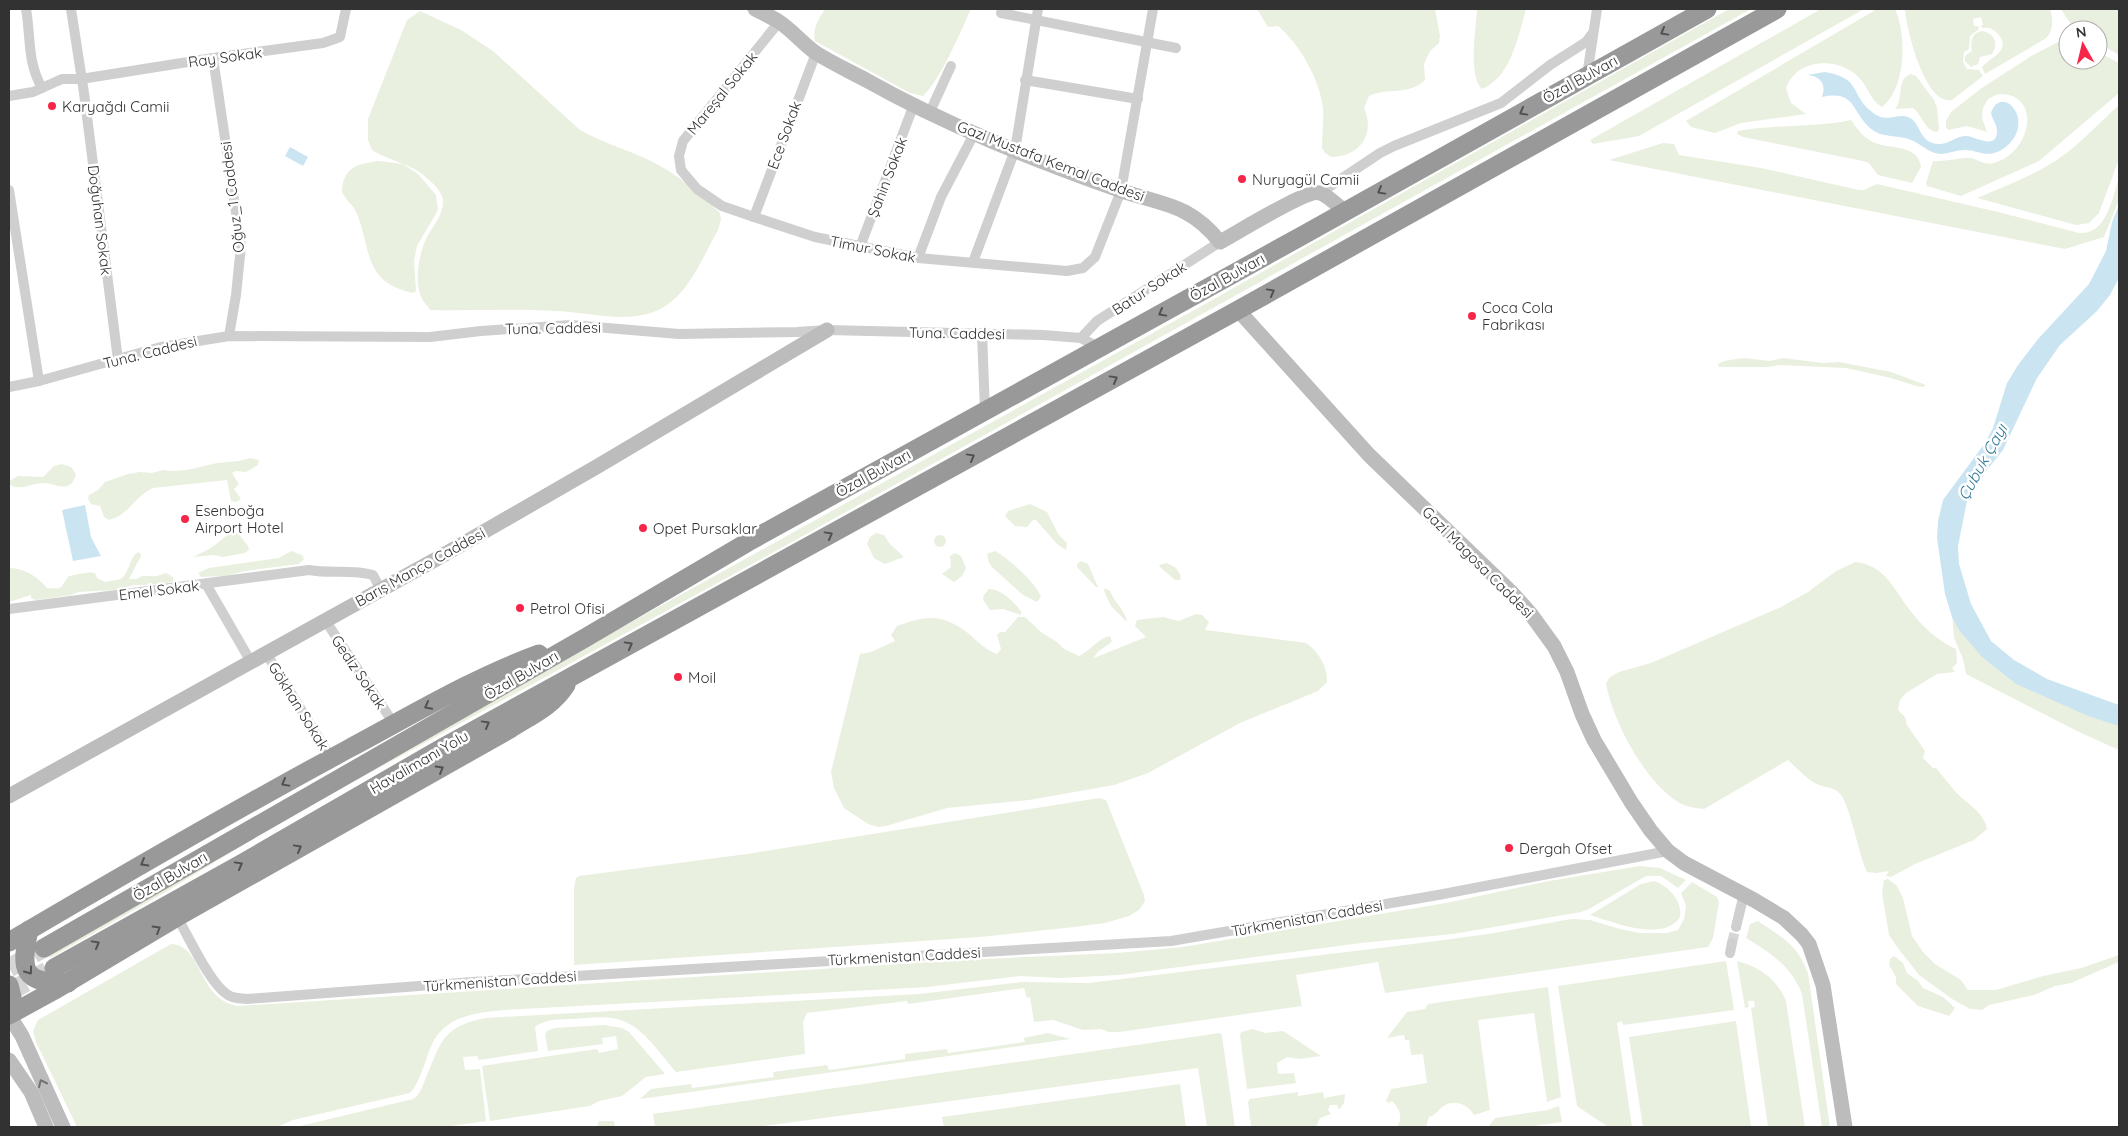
<svg xmlns="http://www.w3.org/2000/svg" width="2128" height="1136" font-family="Quicksand,sans-serif">
	<rect width="100%" height="100%" fill="#fff"/>
	<g fill="#eaf0df">
		<path d="M 825,9 L 971,9 C 960,33 941,79 923,96 L 910,93 L 815,41 C 812,29 819,18 825,9 Z"/>
		<path d="M 1257,9 L 1435,9 L 1440,36 L 1439,43 L 1430,51 L 1424,64 L 1425,80 C 1409,96 1387,87 1369,96 L 1364,108 C 1376,135 1359,157 1331,157 L 1325,153 L 1322,148 C 1322,135 1324,122 1323,109 C 1321,82 1299,43 1278,26 L 1268,27 Z"/>
		<path d="M 1477,9 L 1526,9 C 1518,37 1511,77 1482,89 C 1468,77 1476,27 1477,9 Z"/>
		<polygon points="1729,9 1751,9 783,547 282,821 169,890 50,958 48,953 278,818 1205,304"/>
		<polygon points="1821,9 1864,9 1639,136 1593,144 1590,140"/>
		<path d="M 1877,9 L 1895,9 C 1907,35 1906,89 1882,107 C 1871,101 1869,89 1861,80 C 1850,66 1828,60 1811,65 C 1799,68 1790,77 1786,88 L 1791,103 L 1806,114 L 1741,123 L 1715,133 L 1691,127 L 1686,121 Z"/>
		<path d="M 1905,9 L 2050,9 C 2053,19 2054,31 2045,39 L 1985,74 L 1982,67 C 1991,57 2013,50 1997,33 C 1992,28 1988,27 1982,28 L 1981,25 L 1983,25 L 1981,17 L 1973,19 L 1974,26 L 1978,26 L 1979,29 L 1970,36 L 1969,49 L 1964,52 L 1963,62 L 1967,69 L 1979,70 L 1983,76 L 1952,100 C 1925,106 1906,28 1905,9 Z"/>
		<path d="M 2061,9 L 2119,9 L 2119,55 L 2098,43 L 2098,30 C 2075,30 2073,29 2061,9 Z"/>
		<path d="M 420,11 L 461,30 L 493,51 L 580,130 C 603,143 628,150 651,161 C 676,173 701,194 720,213 L 721,219 L 718,230 C 703,256 691,290 664,307 C 632,326 591,312 556,311 C 515,308 472,311 430,310 C 428,306 423,302 421,297 C 414,280 419,253 427,237 C 433,226 443,215 443,202 C 443,193 435,185 429,180 C 412,163 391,162 372,150 L 368,140 L 368,119 L 407,20 Z"/>
		<path d="M 1983,31 C 1995,34 1999,44 1992,54 L 1980,57 L 1978,64 L 1971,67 L 1965,61 L 1965,56 L 1972,51 C 1970,41 1972,32 1983,31 Z"/>
		<path d="M 2068,37 L 2068,60 L 2098,60 L 2098,52 L 2119,63 L 2119,93 L 2039,161 L 1961,196 L 1927,186 L 1926,183 L 1933,161 C 1944,162 1965,157 1971,158 C 1981,161 1985,166 1997,162 C 2033,149 2041,92 1998,94 L 1988,99 L 1983,108 L 1982,118 L 1987,132 L 1967,126 L 1948,130 L 1946,127 L 1946,121 L 1951,112 L 1983,87 L 2033,55 Z"/>
		<path d="M 1911,74 L 1916,76 L 1934,100 L 1937,108 L 1939,129 L 1937,132 C 1925,131 1922,115 1913,108 L 1895,109 C 1904,99 1896,78 1911,74 Z"/>
		<path d="M 2119,105 L 2119,159 L 2099,213 L 2089,223 L 2076,225 L 1977,198 C 2006,186 2035,175 2061,157 C 2082,142 2100,122 2119,105 Z"/>
		<path d="M 1851,120 C 1857,129 1863,137 1873,142 C 1889,150 1918,143 1921,167 L 1912,183 L 1878,175 L 1869,163 L 1863,161 L 1743,137 L 1737,134 L 1738,131 C 1775,124 1814,128 1851,120 Z"/>
		<path d="M 1663,143 L 1674,144 L 1679,155 L 1761,168 L 1859,190 L 1864,190 L 1877,184 L 1998,212 L 2079,233 C 2107,235 2112,198 2119,178 L 2119,200 L 2104,237 L 2065,249 L 1609,160 Z"/>
		<path d="M 378,161 L 403,164 L 418,174 L 436,195 L 438,210 L 417,246 L 414,261 L 416,291 L 413,293 C 364,282 372,253 357,214 C 353,204 346,201 342,192 C 343,168 356,164 378,161 Z"/>
		<path d="M 1744,358 L 1770,361 L 1783,358 L 1822,363 L 1839,362 L 1891,372 L 1926,385 L 1923,387 L 1916,386 L 1891,378 L 1846,368 L 1779,365 L 1768,367 L 1719,367 L 1718,364 C 1723,360 1738,359 1744,358 Z"/>
		<path d="M 250,458 L 259,460 L 258,465 L 246,472 L 236,471 L 232,473 L 239,484 L 234,489 L 241,499 L 236,502 L 231,501 L 227,480 L 153,488 C 135,496 129,515 109,520 L 104,517 L 100,506 L 91,504 L 88,499 L 89,495 L 98,490 L 105,482 L 128,474 L 140,472 L 152,473 L 163,470 L 171,471 L 187,470 L 217,463 L 239,461 Z"/>
		<path d="M 62,464 L 71,467 L 76,474 C 71,496 53,482 43,483 C 31,483 19,492 9,484 L 9,481 L 18,476 L 43,477 L 54,466 Z"/>
		<polygon points="1030,504 1047,512 1058,534 1067,543 1066,550 1057,544 1036,520 1033,520 1027,527 1015,526 1005,516 1008,511"/>
		<polygon points="230,533 238,533 248,546 249,550 245,553 223,557 213,555 193,557 211,548"/>
		<polygon points="876,533 884,535 889,543 904,557 885,564 874,558 867,544 870,537"/>
		<circle cx="940" cy="541" r="6"/>
		<polygon points="291,551 302,555 304,559 299,564 245,571 226,576 201,577 198,573 209,568 279,558"/>
		<path d="M 995,551 C 1007,557 1037,584 1041,597 L 1037,602 L 1023,595 L 993,568 L 989,563 L 987,554 Z"/>
		<path d="M 138,552 L 141,554 L 141,556 L 129,579 L 136,579 L 142,576 L 157,576 L 166,573 L 173,577 L 173,582 L 151,585 L 135,585 L 114,590 L 78,592 L 71,595 L 36,600 L 31,598 L 31,595 L 9,602 L 9,568 C 24,568 37,576 47,588 C 66,590 59,587 69,576 C 74,575 90,571 95,573 L 97,578 L 105,582 C 110,580 118,581 122,578 C 130,571 129,558 138,552 Z"/>
		<polygon points="955,553 961,556 966,568 962,576 954,582 942,574 951,567 950,556"/>
		<polygon points="1081,561 1088,564 1098,587 1096,587 1077,567 1077,564"/>
		<path d="M 1855,562 C 1885,565 1893,588 1909,609 C 1922,626 1936,640 1956,649 L 1957,663 L 1952,668 L 1955,672 L 1937,674 L 1906,693 L 1900,700 L 1898,710 L 1905,717 L 1907,725 L 1925,751 L 1923,758 L 1933,768 L 1936,768 C 1942,775 1948,783 1954,790 C 1965,803 1984,811 1987,829 L 1974,840 L 1915,864 L 1891,877 L 1886,876 L 1889,871 L 1876,873 L 1867,872 C 1858,853 1851,807 1840,794 C 1834,787 1827,788 1819,785 C 1808,781 1797,768 1788,760 L 1704,809 C 1695,808 1686,807 1678,802 C 1645,782 1612,720 1606,683 L 1610,677 L 1619,672 L 1651,663 L 1781,607 L 1808,592 L 1836,571 Z"/>
		<polygon points="1167,563 1176,568 1181,576 1180,580 1175,580 1160,567 1159,565"/>
		<path d="M 1105,588 L 1110,591 C 1114,602 1126,611 1127,622 L 1111,606 L 1104,591 Z"/>
		<path d="M 989,589 C 1000,588 1016,603 1021,612 L 1021,615 L 1003,609 L 990,610 L 983,600 L 984,595 Z"/>
		<polygon points="1951,601 1985,656 2119,722 2119,750 2079,732 1966,674 1963,659 1954,638"/>
		<path d="M 1196,614 L 1202,615 L 1209,622 L 1205,630 L 1306,643 C 1318,651 1328,667 1327,682 L 1318,691 L 1240,723 L 1148,773 L 1114,785 L 1029,800 L 947,808 L 886,826 L 878,827 L 868,824 L 844,808 L 834,788 L 831,772 L 860,654 L 871,652 L 895,641 L 891,635 L 897,626 C 926,615 943,613 969,634 C 978,642 985,649 997,654 L 1001,649 L 997,635 L 1000,632 L 1005,632 L 1018,617 L 1025,617 L 1041,632 L 1057,642 L 1064,649 L 1079,656 C 1090,651 1098,638 1110,636 L 1112,641 C 1106,648 1096,650 1094,658 L 1146,637 L 1135,626 L 1137,620 L 1163,617 L 1179,621 Z"/>
		<polygon points="1099,798 1106,800 1144,895 1145,901 1139,910 1129,916 1105,923 1074,927 980,937 574,965 574,889 576,878 579,876 747,854"/>
		<path d="M 1640,866 L 1660,868 L 1686,880 L 1678,888 L 1661,876 L 1646,876 L 1589,909 L 1581,912 L 1453,934 L 1361,943 L 1119,975 L 1059,978 L 1020,976 L 927,987 L 505,1010 C 483,1012 457,1014 441,1031 C 432,1040 428,1054 424,1066 C 420,1075 417,1086 410,1093 L 293,1120 L 277,1127 L 77,1127 L 36,1042 L 33,1031 L 38,1020 L 171,944 C 204,946 197,998 237,1006 L 962,960 L 1117,953 L 1183,947 L 1446,903 L 1549,881 Z"/>
		<polygon points="1888,879 1897,886 1903,898 1912,936 1923,952 1935,964 1961,980 1968,990 1996,990 2043,976 2081,968 2119,955 2119,962 2071,983 2055,986 2034,995 1989,1005 1982,1010 1970,1009 1952,999 1919,975 1897,947 1889,935 1882,893 1884,880"/>
		<path d="M 1654,881 C 1669,886 1683,902 1680,917 C 1663,943 1613,922 1590,915 L 1641,884 Z"/>
		<path d="M 1692,882 L 1717,897 L 1719,902 L 1713,938 L 1708,947 L 1385,993 L 1378,962 L 1296,975 L 1302,1006 L 1119,1032 L 1109,1032 L 1101,1029 L 1083,1030 L 1053,1020 L 1034,1022 L 1030,997 L 1027,998 L 1024,988 L 908,1004 L 907,1001 L 807,1013 L 803,1022 L 805,1054 L 676,1072 C 659,1053 640,1021 612,1018 C 600,1016 585,1018 573,1019 C 560,1019 545,1019 535,1027 L 538,1051 L 479,1060 L 477,1056 L 463,1057 L 465,1070 L 480,1069 L 486,1121 L 444,1127 L 296,1127 L 413,1099 C 420,1095 422,1087 425,1080 C 441,1043 441,1027 485,1018 L 919,994 L 1022,982 L 1089,983 L 1429,942 L 1488,934 L 1571,919 L 1590,920 L 1620,929 L 1640,933 L 1667,933 L 1678,930 L 1684,919 L 1686,906 L 1681,893 Z"/>
		<path d="M 1758,921 C 1784,939 1796,943 1808,973 L 1830,1127 L 1822,1127 L 1802,994 C 1791,966 1771,953 1746,938 L 1750,924 Z"/>
		<polygon points="1894,956 1903,963 1907,973 1918,981 1923,988 1943,997 1955,1008 1949,1016 1918,1006 1896,984 1896,977 1889,965 1890,959"/>
		<polygon points="1726,961 1734,1010 1623,1025 1622,1021 1617,1023 1632,1127 1608,1127 1577,1106 1558,986"/>
		<path d="M 1737,961 C 1760,967 1777,979 1786,1001 L 1805,1127 L 1768,1127 L 1751,1008 L 1755,1007 L 1754,1001 L 1748,1001 L 1749,1007 L 1745,1008 Z"/>
		<path d="M 1548,987 L 1561,1097 L 1547,1102 L 1534,1013 L 1478,1020 L 1490,1110 L 1474,1115 C 1468,1104 1453,1098 1442,1107 C 1437,1111 1436,1115 1429,1117 L 1426,1127 L 1397,1127 C 1403,1117 1400,1109 1392,1101 L 1389,1103 L 1386,1101 L 1391,1089 L 1427,1083 L 1423,1054 L 1411,1055 L 1409,1040 L 1405,1040 L 1404,1035 L 1387,1038 L 1407,1012 L 1425,1009 L 1428,1004 Z"/>
		<polygon points="1736,1021 1751,1127 1643,1127 1629,1037"/>
		<polygon points="604,1025 622,1028 629,1032 665,1074 646,1077 622,1096 599,1101 590,1106 490,1121 482,1066 597,1049 599,1053 618,1049 616,1036 602,1038 603,1044 548,1051 545,1035 547,1031 555,1028"/>
		<polygon points="1253,1029 1265,1033 1283,1031 1321,1056 1299,1059 1287,1057 1277,1063 1278,1073 1281,1074 1294,1073 1296,1083 1247,1089 1240,1036 1241,1032"/>
		<polygon points="1048,1033 1070,1039 640,1099 651,1089 691,1084 692,1088 774,1077 773,1072 827,1065 829,1070 905,1059 905,1054 947,1049 948,1053 1025,1042 1024,1038"/>
		<polygon points="1220,1033 1222,1036 1235,1127 1207,1127 1198,1068 756,1127 655,1127 653,1114"/>
		<polygon points="1180,1084 1186,1127 944,1127 942,1117"/>
		<polygon points="1298,1092 1298,1096 1323,1092 1324,1098 1345,1094 1344,1103 1339,1110 1337,1105 1330,1105 1328,1110 1331,1114 1320,1118 1316,1127 1251,1127 1248,1102 1250,1099"/>
		<polygon points="1559,1106 1562,1122 1527,1127 1488,1127 1495,1118 1548,1110"/>
		<polygon points="599,1121 614,1121 615,1127 597,1127"/>
	</g>
	<g fill="#cae5f1">
		<path d="M 1825,72 C 1862,78 1850,95 1872,112 C 1886,124 1897,113 1908,117 C 1921,121 1918,143 1938,144 C 1948,145 1956,136 1966,136 C 1975,136 1997,151 1997,131 C 1997,124 1992,119 1991,113 C 2001,84 2034,118 2010,143 C 2005,148 2001,151 1994,153 C 1983,156 1976,150 1965,150 C 1957,150 1950,153 1942,154 C 1929,154 1922,144 1911,140 C 1900,135 1885,138 1874,131 C 1850,114 1858,89 1822,97 C 1827,84 1820,76 1807,75 Z"/>
		<polygon points="290,147 308,157 303,166 285,156"/>
		<polygon points="2119,205 2119,278 2110,295 2097,311 2060,345 2037,378 2003,450 1987,470 1967,501 1958,546 1959,564 1971,604 1991,641 2014,660 2047,679 2119,705 2119,726 2088,716 2016,684 1982,657 1959,630 1952,617 1945,594 1937,538 1938,521 1943,500 1985,443 1993,428 2007,383 2018,365 2038,339 2089,284 2106,251 2112,222"/>
		<polygon points="85,505 91,537 101,556 73,561 62,510"/>
	</g>
	<g fill="none" stroke-linecap="round" stroke-linejoin="round">
		<polyline stroke="#d6d6d6" stroke-width="10" stroke-dasharray="10 5" stroke-linecap="butt" points="1732,943 1736,927"/>
		<g stroke="#d6d6d6" stroke-width="19" stroke-dasharray="19 9" stroke-linecap="butt">
			<polyline points="9,968 44,948"/>
			<polyline points="9,992 47,971"/>
		</g>
		<g stroke="#cfcfcf" stroke-width="10">
			<path d="M 26,9 C 31,37 27,62 42,88"/>
			<polyline points="71,9 84,93 118,360"/>
			<polyline points="1001,13 1176,48"/>
			<polyline points="779,22 683,141 679,156 681,170 697,189 722,206 754,217 815,237 918,258 1067,271 1083,268 1095,257 1121,191 1153,9"/>
			<polyline points="213,58 241,246 236,295 229,336"/>
			<polyline points="1587,76 1597,9"/>
			<polyline points="1025,80 1138,99"/>
			<polyline points="9,96 33,92 62,79 81,79 213,58 323,43 340,37 346,9"/>
			<polyline points="929,114 951,66"/>
			<polyline points="9,190 39,381"/>
			<polyline points="1320,193 1380,153 1394,146 1501,103 1550,65 1586,42 1592,34"/>
			<polyline points="754,217 816,53"/>
			<polyline points="860,247 913,107"/>
			<polyline points="918,258 941,197 974,134"/>
			<polyline points="973,262 1015,150 1038,9"/>
			<polyline points="982,333 985,411"/>
			<polyline points="1081,338 1097,321 1220,242"/>
			<polyline points="9,387 39,381 161,347 229,336 430,337 481,331 571,325 679,334 797,332 827,330 1043,335 1081,338 1100,348"/>
			<polyline points="206,584 251,662"/>
			<path d="M 9,609 L 309,570 C 330,574 352,569 373,575 L 380,588"/>
			<polyline points="325,620 394,724"/>
			<polyline points="266,653 331,758"/>
			<path d="M 177,917 C 189,937 210,984 228,995 C 234,999 241,998 247,999 L 472,982 L 1171,941 L 1438,895 L 1668,851"/>
			<polyline points="1736,927 1744,894"/>
			<polyline points="1730,953 1732,943"/>
		</g>
		<g stroke="#bcbcbc" stroke-width="15">
			<path d="M 755,9 C 763,13 771,17 778,21 C 792,30 803,44 816,53 C 832,63 849,71 866,80 C 946,125 1032,159 1119,190 C 1162,205 1189,203 1220,242 C 1237,233 1307,189 1320,193 C 1329,196 1338,206 1345,212"/>
			<polyline points="1238,310 1369,455 1512,593 1530,613 1554,646 1567,672 1582,714 1594,740 1631,802 1651,831 1668,851 1684,863 1754,900 1784,918 1802,935 1809,944 1823,985 1845,1127"/>
			<polyline points="9,796 440,557 598,466 827,330"/>
			<polyline points="9,1015 22,1036 63,1127"/>
			<polyline points="9,1060 31,1092 46,1127"/>
		</g>
		<g stroke="#999" stroke-width="19">
			<path d="M 29,930 C 20,971 22,983 68,983"/>
			<path d="M 9,942 C 121,876 235,810 350,748 C 412,715 473,678 539,654"/>
			<polyline points="44,948 585,638 748,542 1307,233 1707,9"/>
			<polyline points="54,968 241,864 442,748 1238,310 1777,9"/>
			<polyline points="9,985 12,997 9,1014"/>
			<path d="M 9,1015 L 53,991 L 177,917 L 510,729 C 530,716 553,706 566,685"/>
		</g>
	</g>
	<defs><path id="oneway-chevron" d="M-2-3.5L2.5 0L-2 3.5" fill="none" stroke-width="1.6" stroke-linecap="round" stroke-linejoin="round" transform="scale(1.25)"/></defs>
	<g stroke="#515151">
		<use href="#oneway-chevron" transform="translate(1664 32) rotate(151)"/>
		<use href="#oneway-chevron" transform="translate(1523 112) rotate(151)"/>
		<use href="#oneway-chevron" transform="translate(1381 191) rotate(151)"/>
		<use href="#oneway-chevron" transform="translate(1271 292) rotate(-29)"/>
		<use href="#oneway-chevron" transform="translate(1162 313) rotate(151)"/>
		<use href="#oneway-chevron" transform="translate(1114 379) rotate(-29)"/>
		<use href="#oneway-chevron" transform="translate(971 457) rotate(-29)"/>
		<use href="#oneway-chevron" transform="translate(829 535) rotate(-29)"/>
		<use href="#oneway-chevron" transform="translate(629 645) rotate(-29)"/>
		<use href="#oneway-chevron" transform="translate(428 706) rotate(152)"/>
		<use href="#oneway-chevron" transform="translate(486 724) rotate(-29)"/>
		<use href="#oneway-chevron" transform="translate(440 769) rotate(-30)"/>
		<use href="#oneway-chevron" transform="translate(285 783) rotate(151)"/>
		<use href="#oneway-chevron" transform="translate(298 848) rotate(-29)"/>
		<use href="#oneway-chevron" transform="translate(144 863) rotate(150)"/>
		<use href="#oneway-chevron" transform="translate(239 865) rotate(-29)"/>
		<use href="#oneway-chevron" transform="translate(157 929) rotate(-31)"/>
		<use href="#oneway-chevron" transform="translate(96 944) rotate(-29)"/>
		<use href="#oneway-chevron" transform="translate(29 971) rotate(54)"/>
	</g>
	<use stroke="#707070" href="#oneway-chevron" transform="translate(42 1083) rotate(-115)"/>
	<g fill="#f72648" stroke="#fff" stroke-width="2">
		<circle cx="52" cy="106" r="5"/>
		<circle cx="1242" cy="179" r="5"/>
		<circle cx="1472" cy="316" r="5"/>
		<circle cx="185" cy="519" r="5"/>
		<circle cx="643" cy="528" r="5"/>
		<circle cx="520" cy="608" r="5"/>
		<circle cx="678" cy="677" r="5"/>
		<circle cx="1509" cy="848" r="5"/>
	</g>
	<g text-anchor="middle" dominant-baseline="central" stroke-width="5" stroke-linejoin="round" paint-order="stroke">
		<g font-size="15" fill="#323232" stroke="#fff">
			<text transform="translate(225 57) rotate(-8)">Ray Sokak</text>
			<text transform="translate(1580 79) rotate(-29)">Özal Bulvarı</text>
			<text transform="translate(722 93) rotate(-51)">Mareşal Sokak</text>
			<text transform="translate(784 135) rotate(-70)">Ece Sokak</text>
			<text transform="translate(1051 161) rotate(21)">Gazi Mustafa Kemal Caddesi</text>
			<text transform="translate(887 177) rotate(-69)">Şahin Sokak</text>
			<text transform="translate(232 197) rotate(-97)">Oğuz_1 Caddesi</text>
			<text transform="translate(100 220) rotate(83)">Doğuhan Sokak</text>
			<text transform="translate(873 249) rotate(11)">Timur Sokak</text>
			<text transform="translate(1227 277) rotate(-29)">Özal Bulvarı</text>
			<text transform="translate(1149 288) rotate(-33)">Batur Sokak</text>
			<text transform="translate(553 328) rotate(-1)">Tuna. Caddesi</text>
			<text transform="translate(957 333) rotate(1)">Tuna. Caddesi</text>
			<text transform="translate(150 352) rotate(-14)">Tuna. Caddesi</text>
			<text transform="translate(873 473) rotate(-29)">Özal Bulvarı</text>
			<text transform="translate(1478 562) rotate(45)">Gazi Magosa Caddesi</text>
			<text transform="translate(420 567) rotate(-29)">Barış Manço Caddesi</text>
			<text transform="translate(159 590) rotate(-7)">Emel Sokak</text>
			<text transform="translate(359 672) rotate(56)">Gediz Sokak</text>
			<text transform="translate(521 675) rotate(-30)">Özal Bulvarı</text>
			<text transform="translate(299 706) rotate(58)">Gökhan Sokak</text>
			<text transform="translate(419 762) rotate(-30)">Havalimanı Yolu</text>
			<text transform="translate(170 876) rotate(-30)">Özal Bulvarı</text>
			<text transform="translate(1307 918) rotate(-10)">Türkmenistan Caddesi</text>
			<text transform="translate(904 956) rotate(-3)">Türkmenistan Caddesi</text>
			<text transform="translate(500 981) rotate(-4)">Türkmenistan Caddesi</text>
		</g>
		<g font-size="15" fill="#323232" stroke="#fff" text-anchor="start">
			<text x="62" y="106">Karyağdı Camii</text>
			<text x="1252" y="179">Nuryagül Camii</text>
			<text x="1482" y="307">Coca Cola<tspan x="1482" dy="17">Fabrikası</tspan></text>
			<text x="195" y="510">Esenboğa<tspan x="195" dy="17">Airport Hotel</tspan></text>
			<text x="653" y="528">Opet Pursaklar</text>
			<text x="530" y="608">Petrol Ofisi</text>
			<text x="688" y="677">Moil</text>
			<text x="1519" y="848">Dergah Ofset</text>
		</g>
		<g font-size="16" font-style="italic" fill="#347a97" stroke="#fff">
			<text transform="translate(1982 462) rotate(-61)">Çubuk Çayı</text>
		</g>
	</g>
	<rect width="2128" height="1136" fill="none" stroke="#323232" stroke-width="20"/>
	<g transform="translate(2083 45) rotate(352)"><circle r="24" fill="#ffffff" stroke="#adadad"/>
	<path d="M0-4L9 19L0 12L-9 19Z" fill="#f72648"/>
	<text y="-8" font-size="14" font-weight="bold" text-anchor="middle" fill="#323232">N</text>
	</g>
</svg>
